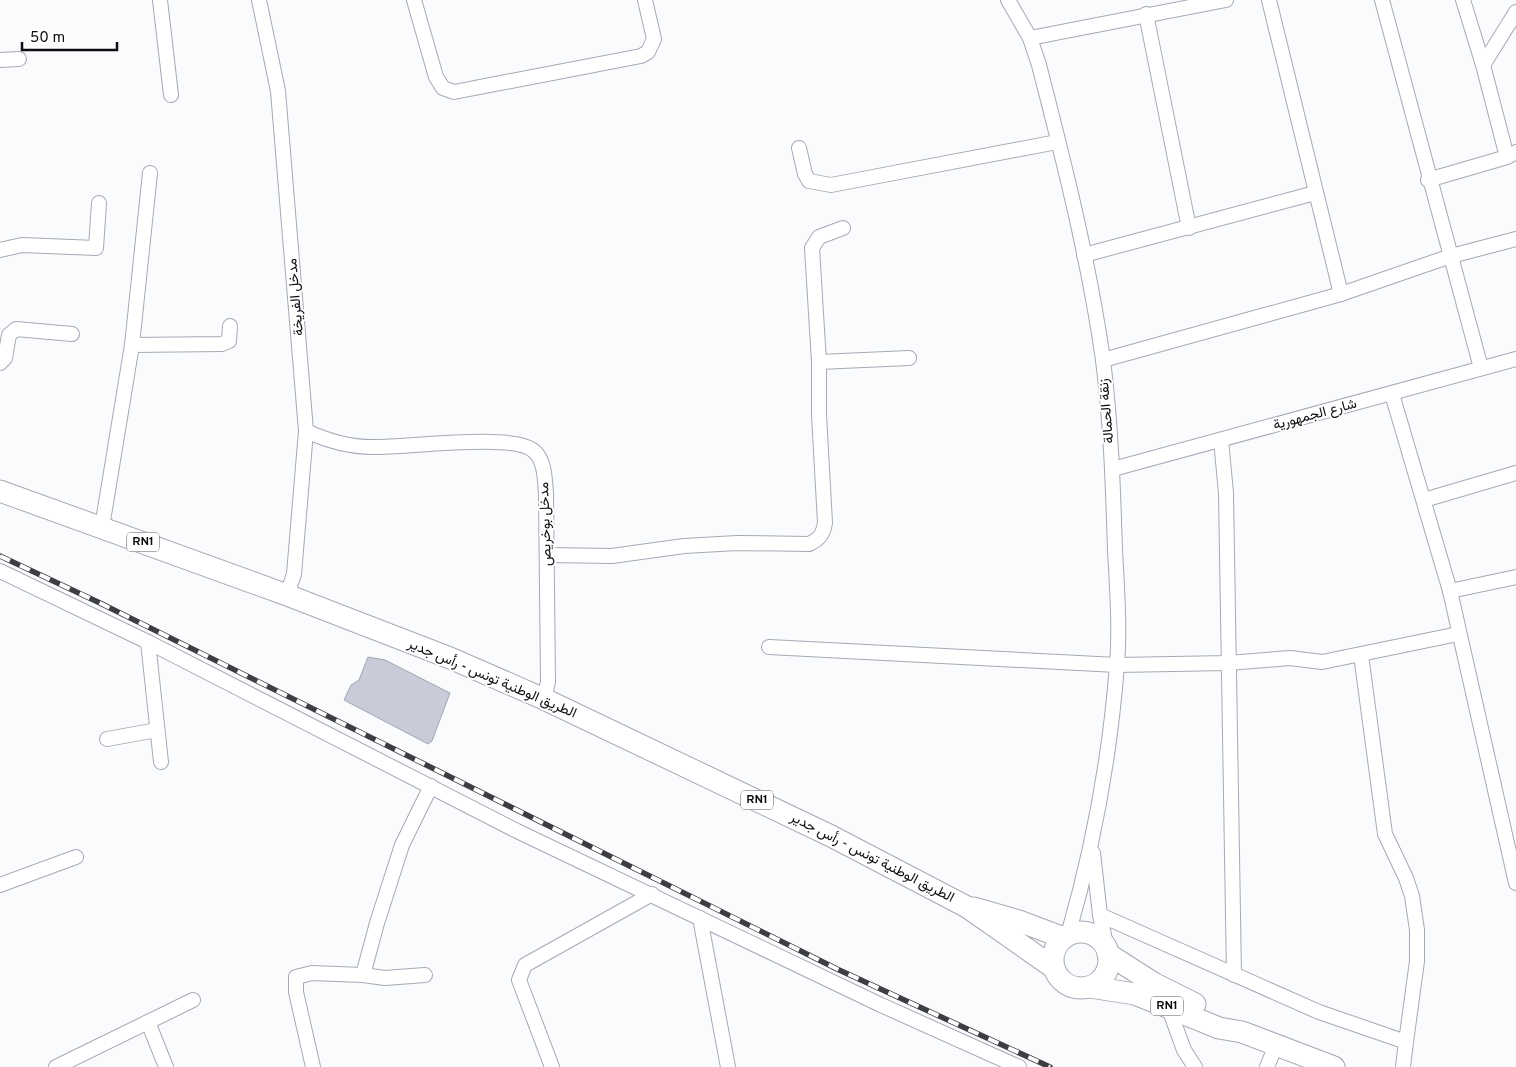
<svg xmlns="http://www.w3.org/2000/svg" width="1516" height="1067" font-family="Overpass,Vazirmatn,sans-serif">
	<rect width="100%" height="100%" fill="#fafbfd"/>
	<polygon fill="#c8ccd8" stroke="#a2a6b2" points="368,657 385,660 450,693 432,741 428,744 344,700 351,685 359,680"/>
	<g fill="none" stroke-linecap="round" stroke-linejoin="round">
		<defs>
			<g id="street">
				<polyline points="160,0 171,95"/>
				<polyline points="259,0 278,91 306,431 294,574 287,595"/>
				<polyline points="414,0 436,77 443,88 454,92 641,56 648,52 654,39 645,0"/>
				<path d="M 1008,0 L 1030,38 L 1039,65 C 1064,162 1089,261 1103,360 C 1111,423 1113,487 1115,550 C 1117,588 1120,627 1117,665 C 1110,756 1093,848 1068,935"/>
				<polyline points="1269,0 1341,294"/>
				<polyline points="1382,0 1481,368"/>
				<polyline points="1463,0 1483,65 1507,157"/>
				<polyline points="1146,14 1189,228"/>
				<polyline points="1030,38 1226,0"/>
				<polyline points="0,60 19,59"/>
				<polyline points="1483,65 1516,12"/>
				<polyline points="799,148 805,174 809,181 831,185 1057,142"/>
				<polyline points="1428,180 1507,157 1516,152"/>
				<polyline points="0,250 22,245 96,248 99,203"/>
				<polyline points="1084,255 1315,193"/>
				<polyline points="132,345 222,344 229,341 230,326"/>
				<polyline points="1103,360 1341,294 1451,256 1516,239"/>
				<polyline points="819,362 812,248 819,237 843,228"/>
				<polyline points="0,363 5,358 9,335 16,329 72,334"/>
				<polyline points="1392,394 1450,591 1516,883"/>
				<path d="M 306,431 C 328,441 348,447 372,447 C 404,448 513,432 534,451 C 545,460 545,481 546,494 L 548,682 L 544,699"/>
				<polyline points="1221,440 1226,493 1234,975"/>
				<polyline points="1113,469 1516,359"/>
				<polyline points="1424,500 1516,473"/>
				<polyline points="102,527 132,345 150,173"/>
				<path d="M 548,555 L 612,556 L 684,546 L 737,543 L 809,544 C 819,539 823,535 825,523 L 819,415 L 819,362 L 909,358"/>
				<polyline points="0,571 148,642 517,831 881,1005 1019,1067"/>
				<polyline points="1450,591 1516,577"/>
				<polyline points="148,642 161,762"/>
				<polyline points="769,647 1117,665 1228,663 1290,658 1322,662 1458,634"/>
				<polyline points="1361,655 1385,834 1406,878 1412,896 1417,930 1417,961 1406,1042"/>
				<polyline points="107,739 157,730"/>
				<polyline points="1093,853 1100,915 1107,950"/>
				<polyline points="0,885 76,857"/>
				<polyline points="1100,915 1319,1012 1406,1042 1403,1067"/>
				<polyline points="700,918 728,1067"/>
				<polyline points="363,975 385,978 425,975"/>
				<polyline points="1168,1006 1184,1050 1195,1067"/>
				<polyline points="148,1022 166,1067"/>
				<polyline points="56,1067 193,1000"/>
				<polyline points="313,1067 296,992 296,977 312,973 363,975 377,923 402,845 431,786"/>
				<polyline points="552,1067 519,980 525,965 652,894"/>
				<polyline points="1267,1067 1276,1045"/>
			</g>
			<g id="primary">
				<polyline points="0,491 287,595 450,658 544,699 831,836 967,907 1054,968"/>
				<polyline points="974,908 1019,921 1064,938"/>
				<circle cx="1081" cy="960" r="28"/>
				<polyline points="1108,954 1155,984 1195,1004"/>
				<polyline points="1090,987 1135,994 1219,1028 1242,1032 1334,1067"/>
			</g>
		</defs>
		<use href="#street" stroke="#a6a9b5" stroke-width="16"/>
		<use href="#primary" stroke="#a6a9b5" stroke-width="23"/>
		<use href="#street" stroke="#fff" stroke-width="14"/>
		<use href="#primary" stroke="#fff" stroke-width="21"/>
		<defs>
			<polyline id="rail" points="0,556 100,603 837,969 1050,1067"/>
		</defs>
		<use href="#rail" stroke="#3c3e41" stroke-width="5.5"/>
		<use href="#rail" stroke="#fff" stroke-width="4" stroke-dasharray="11" stroke-linecap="butt"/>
	</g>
	<g text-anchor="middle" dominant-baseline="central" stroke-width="4" stroke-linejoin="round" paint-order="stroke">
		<g fill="#fff" stroke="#545658" stroke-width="1">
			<rect x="127" y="532.5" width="32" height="19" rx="4"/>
			<rect x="741" y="790.5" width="32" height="19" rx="4"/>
			<rect x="1151" y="996.5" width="32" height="19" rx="4"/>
		</g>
		<g font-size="12" font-weight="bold" fill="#0b0d11">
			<text x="143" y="542">RN1</text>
			<text x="757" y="800">RN1</text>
			<text x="1167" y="1006">RN1</text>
		</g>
		<g font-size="14" fill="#0b0d11" stroke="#fff">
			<text transform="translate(296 297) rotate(-95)">مدخل الفريخة</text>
			<text transform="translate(1107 411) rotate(-95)">زنقة الحمالة</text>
			<text transform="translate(1315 415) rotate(-15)">شارع الجمهورية</text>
			<text transform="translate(546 524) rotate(-92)">مدخل بوخريص</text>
			<text transform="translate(492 679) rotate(23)">الطريق الوطنية تونس - رأس جدير</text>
			<text transform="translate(872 858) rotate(27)">الطريق الوطنية تونس - رأس جدير</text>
		</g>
	</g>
	<path d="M22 42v8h95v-8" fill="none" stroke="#0b0d11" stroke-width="2.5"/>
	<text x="30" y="42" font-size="15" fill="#0b0d11" stroke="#ffffff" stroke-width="4" paint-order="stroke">50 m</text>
</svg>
